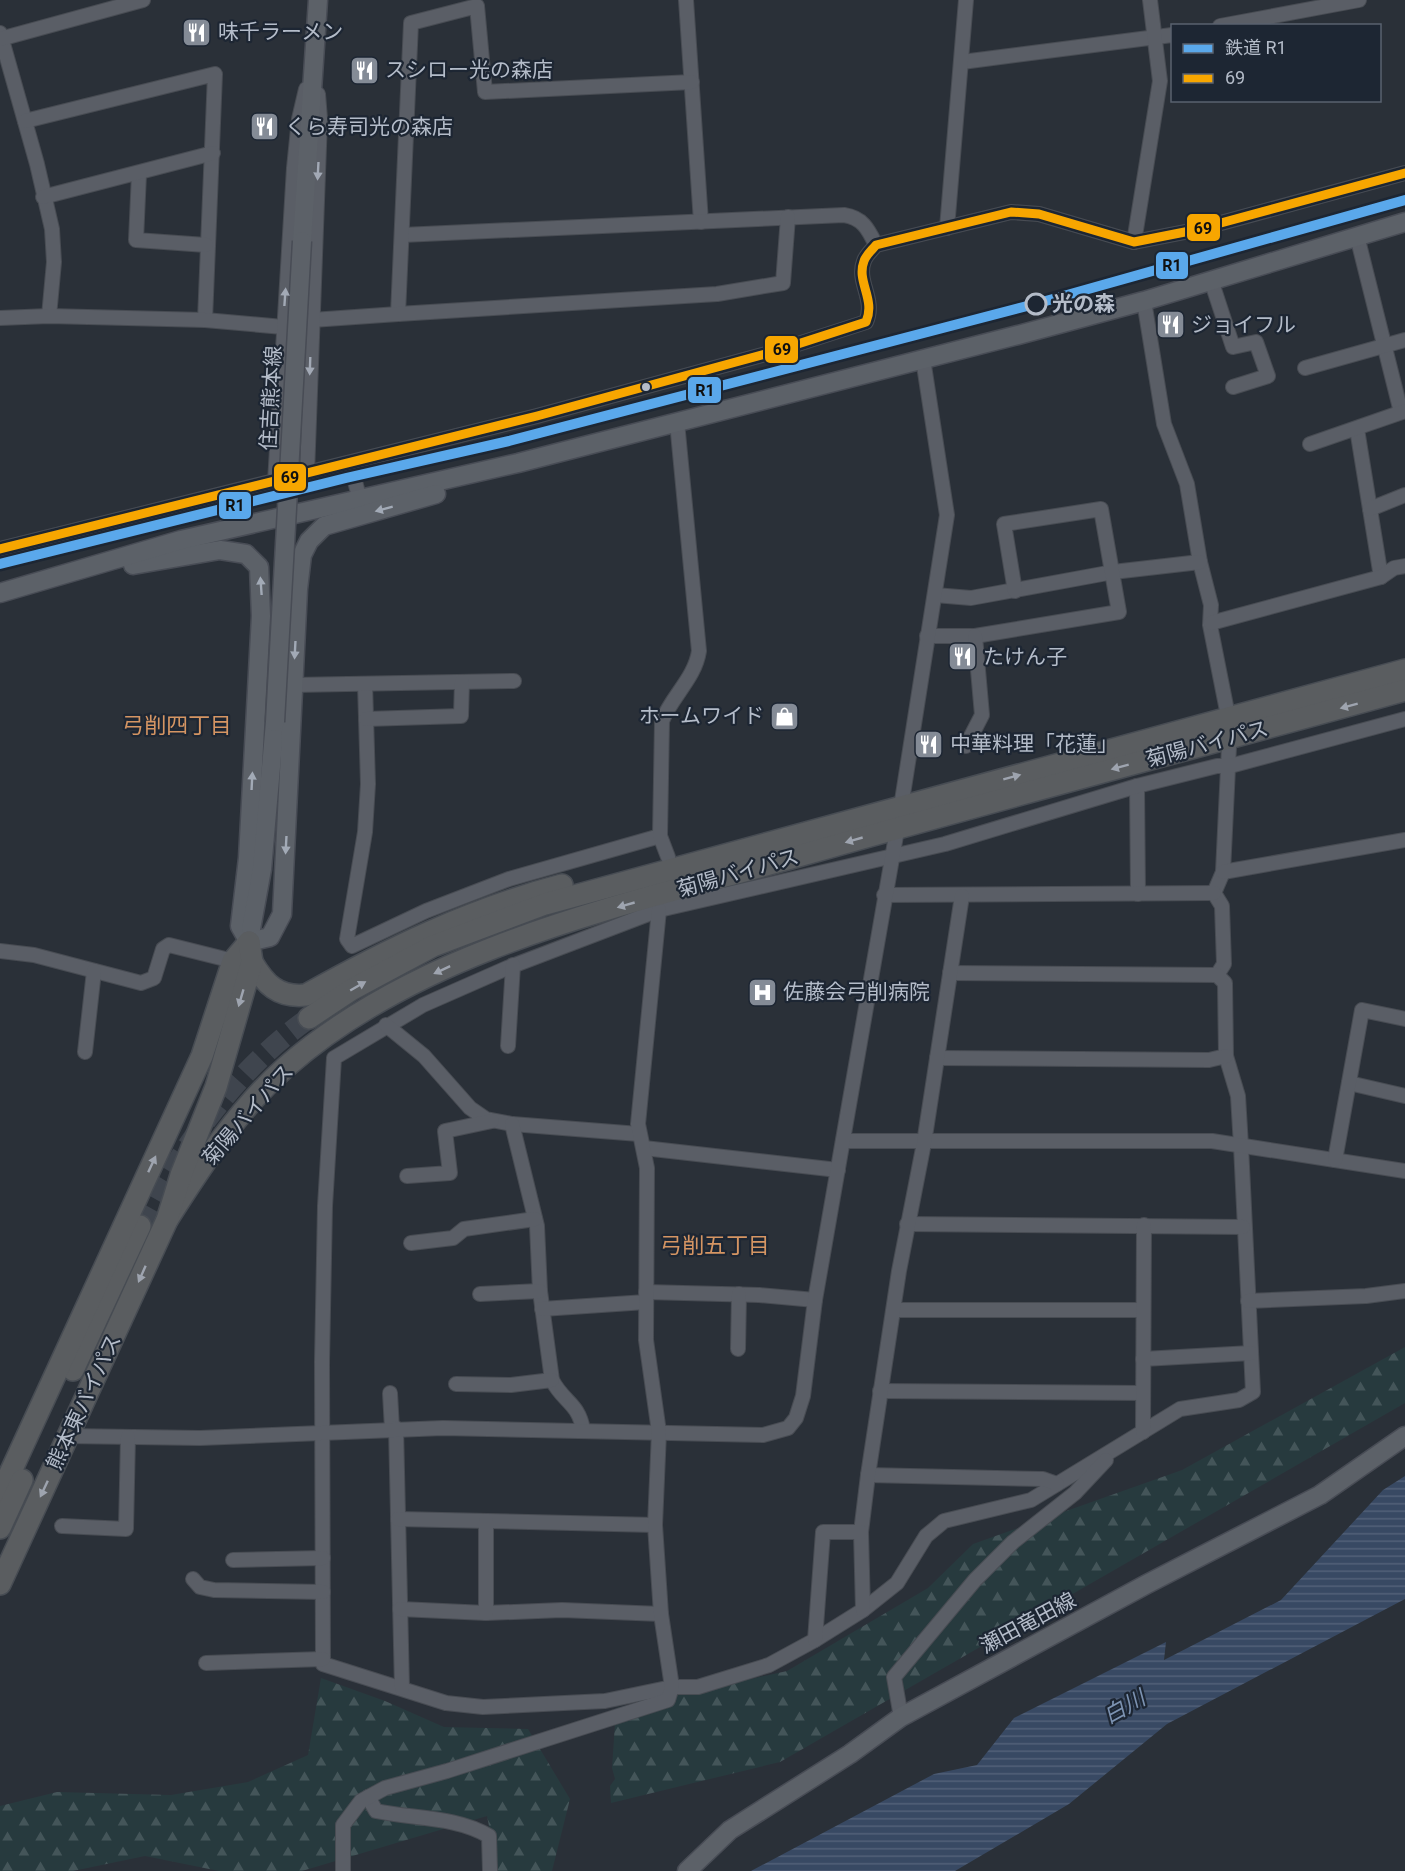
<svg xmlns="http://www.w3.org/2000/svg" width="1405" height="1871" font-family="Roboto,'Noto Sans JP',sans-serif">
	<defs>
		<pattern id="forest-firs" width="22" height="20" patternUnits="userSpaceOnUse" patternTransform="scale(1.5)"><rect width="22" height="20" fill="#273a3e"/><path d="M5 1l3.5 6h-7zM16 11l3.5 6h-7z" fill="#445559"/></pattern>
		<pattern id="water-rules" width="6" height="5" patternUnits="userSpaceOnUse" patternTransform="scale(1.5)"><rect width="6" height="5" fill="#384963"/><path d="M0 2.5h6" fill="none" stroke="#526178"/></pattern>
	</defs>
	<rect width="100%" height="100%" fill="#2a3038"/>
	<g fill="url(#forest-firs)">
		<polygon points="1405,1347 1405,1403 780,1762 611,1803 610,1786 615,1779 612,1768 616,1708 787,1671 928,1588 973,1544 1182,1470"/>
		<polygon points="321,1678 385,1701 444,1727 528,1729 570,1799 552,1871 498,1871 487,1816 302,1871 219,1871 145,1856 73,1871 0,1871 0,1806 57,1792 171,1795 248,1782 308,1755"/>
	</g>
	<polygon fill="url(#water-rules)" points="1405,1476 1405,1599 1167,1724 1069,1804 955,1871 751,1871 934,1774 977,1765 1014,1718 1166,1642 1164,1660 1281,1600 1383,1490"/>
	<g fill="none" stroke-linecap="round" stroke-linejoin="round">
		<path stroke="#3f454e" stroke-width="21" stroke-dasharray="21 10" stroke-linecap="butt" d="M 140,1226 C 182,1147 235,1070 309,1018"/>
		<defs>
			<g id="minor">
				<polyline points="686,0 701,222"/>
				<polyline points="1220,26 1359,0"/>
				<polyline points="0,33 37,164 52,229 54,262 49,316"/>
				<polyline points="0,39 143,0"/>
				<polyline points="962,62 1172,35"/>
				<polyline points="25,121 215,74 205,320"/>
				<polyline points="139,174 136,240 206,245"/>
				<polyline points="43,197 213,153"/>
				<polyline points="947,228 966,0"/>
				<path d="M 402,235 L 844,215 C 863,218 868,229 876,245"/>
				<polyline points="1357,236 1401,412"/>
				<polyline points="1134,242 1160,81 1150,0"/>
				<polyline points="1211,280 1233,347 1256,342 1268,376 1233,387"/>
				<polyline points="1144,301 1164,424 1187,484 1200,562 1211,605 1210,625 1230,726 1223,872 1214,893 1222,906 1224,964 1217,975"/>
				<polyline points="398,314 411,23 477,6 485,92 692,82"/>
				<polyline points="0,318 49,316 205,320 283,327 312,320 398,314 717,294 783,283 788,217"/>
				<polyline points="1305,368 1405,340"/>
				<polyline points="1357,429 1381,577"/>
				<polyline points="1310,444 1405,411"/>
				<polyline points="350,463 360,500"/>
				<polyline points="307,474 320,119 318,94"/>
				<polyline points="275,482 294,168 299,119 306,89"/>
				<polyline points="1370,509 1405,495"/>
				<path d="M 0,549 L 537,416 L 773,352 L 866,322 C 876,299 856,282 864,261 C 866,255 872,250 876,245 L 1011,212 L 1039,214 L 1134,242 L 1195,230 L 1405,173"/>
				<polyline points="935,595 971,598 1113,572 1200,562"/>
				<polyline points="1211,623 1381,577 1394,568 1405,566"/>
				<polyline points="927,636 975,636 1119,612 1101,509 1004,524 1015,591"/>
				<polyline points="365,684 368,784 365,832 347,939 352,946 426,911 509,879 660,836"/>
				<polyline points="293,685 514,681"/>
				<polyline points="366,719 461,716 462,682"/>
				<polyline points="966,746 982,715 975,636"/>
				<polyline points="1137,786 1138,894"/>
				<path d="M 668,857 L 660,836 L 662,721 C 672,696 695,678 699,651 L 677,422"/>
				<polyline points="1223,872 1405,840"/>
				<polyline points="884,895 1214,893"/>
				<polyline points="0,951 34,955 141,983 154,978 163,949 169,945 233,961"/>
				<polyline points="950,973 1217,975 1225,983 1226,1056 1238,1096 1241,1146 1253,1392 1239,1400 1180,1409 1031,1500 944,1521 926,1536 897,1583 863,1610 815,1640 769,1665 698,1687 672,1687 605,1701 483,1707 446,1703 323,1664 322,1362 325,1206 334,1058 423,1005 507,968 659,910 945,844 1137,786 1217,766 1230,766 1405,719"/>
				<polyline points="386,1025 424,1056 470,1108 486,1119 512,1124 639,1134"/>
				<polyline points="508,1046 513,965"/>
				<polyline points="85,1052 94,971"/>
				<polyline points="937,1058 1209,1060 1226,1056"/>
				<polyline points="1349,1083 1405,1096"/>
				<path d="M 512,1124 L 537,1226 L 540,1291 L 552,1380 C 563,1402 579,1403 583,1430"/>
				<polyline points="843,1141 1212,1141 1405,1171"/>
				<polyline points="644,1148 838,1170"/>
				<polyline points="1335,1160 1362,1010 1405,1019"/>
				<polyline points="407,1176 450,1173 445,1131 492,1121"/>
				<polyline points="907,1224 1243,1227"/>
				<polyline points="411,1243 453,1238 464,1229 535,1219"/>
				<polyline points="646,1292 759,1295 815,1300"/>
				<polyline points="480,1294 540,1291"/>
				<polyline points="1248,1301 1366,1296 1405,1291"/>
				<polyline points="542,1309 646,1302"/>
				<polyline points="894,1310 1143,1310"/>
				<polyline points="738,1349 739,1294"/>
				<polyline points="1143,1359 1251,1353"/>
				<polyline points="456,1384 511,1385 552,1380"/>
				<polyline points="880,1391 1143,1393"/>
				<polyline points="390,1393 392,1429"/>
				<polyline points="396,1428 402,1688"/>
				<polyline points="1143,1432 1144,1225"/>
				<polyline points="68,1436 200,1438 443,1428 763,1435 788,1428 796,1418 803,1396 815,1300 901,807 947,515 923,359"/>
				<polyline points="868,1475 1043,1479 1057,1484"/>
				<polyline points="398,1519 655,1525"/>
				<polyline points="62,1526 126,1529 128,1437"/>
				<polyline points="233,1560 323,1558"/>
				<polyline points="193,1579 200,1587 214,1590 323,1592"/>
				<polyline points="400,1609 486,1613 562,1610 661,1614"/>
				<polyline points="863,1610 861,1532 868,1475 899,1271 924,1143 962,896"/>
				<polyline points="486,1613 486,1521"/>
				<polyline points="815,1640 823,1532 861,1532"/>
				<polyline points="206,1663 323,1659"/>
				<polyline points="901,1717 894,1677 975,1580 1013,1542 1075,1493 1106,1460"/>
				<path d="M 368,1797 L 376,1811 C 413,1819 455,1816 489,1836 L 490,1871"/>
				<polyline points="343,1871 343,1825 361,1801 385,1788 447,1771 668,1700 672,1687 661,1614 655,1525 659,1432 646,1340 647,1168 638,1124 659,910"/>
			</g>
			<g id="major">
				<polyline points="302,241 318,0"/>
				<polyline points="133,565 220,550 246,554 259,567 261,616 248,858 240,926 249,942"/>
				<polyline points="0,593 181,540 518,463 1018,335 1144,301 1405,222"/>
				<polyline points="251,929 262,869 275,722"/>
				<polyline points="249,942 270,937 282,914 298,589 302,555 309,541 324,526 436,494"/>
				<polyline points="687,1871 730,1830 850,1754 901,1717 1147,1584 1320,1495 1405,1436"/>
			</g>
			<g id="highway">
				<path d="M 252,962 C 265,984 278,998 306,995 C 388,949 470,909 562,885"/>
				<polyline points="309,1018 351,990 433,946 545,904 1405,670"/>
				<path d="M 167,1220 C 201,1167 238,1109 286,1067 C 422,947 625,905 795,857 C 998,799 1202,746 1405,690"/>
				<polyline points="73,1370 140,1226"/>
				<polyline points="0,1495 202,1056 233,961 249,942"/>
				<polyline points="0,1528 22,1480"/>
				<polyline points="0,1584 167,1220 181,1175 216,1087 252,962 249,942"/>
			</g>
		</defs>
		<use href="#minor" stroke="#484c53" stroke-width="16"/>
		<use href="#major" stroke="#484c55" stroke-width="21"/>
		<use href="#highway" stroke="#474c53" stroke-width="24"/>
		<use href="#minor" stroke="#5a5e66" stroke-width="14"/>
		<use href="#major" stroke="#5c6168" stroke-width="18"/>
		<use href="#highway" stroke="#5a5d60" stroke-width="21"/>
		<defs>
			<polyline id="major-bridge" points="275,722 302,241"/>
		</defs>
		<use href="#major-bridge" stroke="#484c55" stroke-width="21" stroke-linecap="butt"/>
		<use href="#major-bridge" stroke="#5c6168" stroke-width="18"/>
		<defs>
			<path id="bus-1" d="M 0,549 L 537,416 L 773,352 L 866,322 C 876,299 856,282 864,261 C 866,255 872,250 876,245 L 1011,212 L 1039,214 L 1134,242 L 1195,230 L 1405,173"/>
		</defs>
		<use href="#bus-1" stroke="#1d2633" stroke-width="14"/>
		<use href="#bus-1" stroke="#f7a600" stroke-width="9"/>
		<defs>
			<polyline id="rail-1" points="0,564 346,478 509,441 1035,304 1405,200"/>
		</defs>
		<use href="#rail-1" stroke="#1d2633" stroke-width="15"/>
		<use href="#rail-1" stroke="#5aa8eb" stroke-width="10"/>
	</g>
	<defs><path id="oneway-solid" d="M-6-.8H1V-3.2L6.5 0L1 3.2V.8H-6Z" transform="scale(1.5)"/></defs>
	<g fill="#a2a9b5">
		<use href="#oneway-solid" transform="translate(318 171) rotate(93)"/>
		<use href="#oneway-solid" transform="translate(285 297) rotate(-86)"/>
		<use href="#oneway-solid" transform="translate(310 366) rotate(92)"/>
	</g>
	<g fill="#a2aab6">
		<use href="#oneway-solid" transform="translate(384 509) rotate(165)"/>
		<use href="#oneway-solid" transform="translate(261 586) rotate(-94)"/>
		<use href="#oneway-solid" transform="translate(295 650) rotate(93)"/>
		<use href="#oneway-solid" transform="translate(252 781) rotate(-87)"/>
		<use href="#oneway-solid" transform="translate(286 845) rotate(93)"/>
	</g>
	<g fill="#9ea4af">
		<use href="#oneway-solid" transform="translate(1349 706) rotate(165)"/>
		<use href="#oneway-solid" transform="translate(1120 767) rotate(165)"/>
		<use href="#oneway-solid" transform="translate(1012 777) rotate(-15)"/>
		<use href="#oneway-solid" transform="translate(854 840) rotate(164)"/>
		<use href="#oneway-solid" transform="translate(626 905) rotate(164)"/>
		<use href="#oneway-solid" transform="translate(442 970) rotate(155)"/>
		<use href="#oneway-solid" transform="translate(358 986) rotate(-30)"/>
		<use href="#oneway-solid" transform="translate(241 998) rotate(106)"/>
		<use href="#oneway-solid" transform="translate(152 1164) rotate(-65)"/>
		<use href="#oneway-solid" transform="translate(142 1274) rotate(114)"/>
		<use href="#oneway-solid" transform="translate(44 1489) rotate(115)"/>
	</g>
	<defs>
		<symbol id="restaurant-square" viewBox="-11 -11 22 22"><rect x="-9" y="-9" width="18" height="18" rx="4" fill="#848b96" stroke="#1d2633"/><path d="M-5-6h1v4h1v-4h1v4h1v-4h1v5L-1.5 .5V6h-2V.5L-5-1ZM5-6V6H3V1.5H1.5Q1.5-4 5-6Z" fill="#fff"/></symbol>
		<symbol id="shop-square" viewBox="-11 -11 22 22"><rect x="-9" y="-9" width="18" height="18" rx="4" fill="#848b96" stroke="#1d2633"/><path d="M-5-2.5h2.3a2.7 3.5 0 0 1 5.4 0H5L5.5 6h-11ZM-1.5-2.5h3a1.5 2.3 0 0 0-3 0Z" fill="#fff"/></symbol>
		<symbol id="hospital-square" viewBox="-11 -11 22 22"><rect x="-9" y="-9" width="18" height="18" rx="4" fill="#848b96" stroke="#1d2633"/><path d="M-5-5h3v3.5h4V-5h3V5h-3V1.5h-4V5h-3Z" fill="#fff"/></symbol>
	</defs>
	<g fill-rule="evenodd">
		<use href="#restaurant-square" x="180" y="16" width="33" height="33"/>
		<use href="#restaurant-square" x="348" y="54" width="33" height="33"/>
		<use href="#restaurant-square" x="248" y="110" width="33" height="33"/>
		<use href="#restaurant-square" x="1154" y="308" width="33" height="33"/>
		<use href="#restaurant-square" x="946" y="640" width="33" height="33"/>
		<use href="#shop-square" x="768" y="700" width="33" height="33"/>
		<use href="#restaurant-square" x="912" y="728" width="33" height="33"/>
		<use href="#hospital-square" x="746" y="976" width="33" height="33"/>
	</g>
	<circle fill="#1d2633" stroke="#b4bcc9" stroke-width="3" cx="1036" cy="304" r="10"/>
	<circle fill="#b4bcc9" stroke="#1d2633" stroke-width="2" cx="646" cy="387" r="5"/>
	<g text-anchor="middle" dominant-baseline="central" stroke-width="4.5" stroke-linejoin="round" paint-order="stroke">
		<g font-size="21" fill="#b4bcc9" stroke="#1d2633" text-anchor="start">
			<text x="218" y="32">味千ラーメン</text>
			<text x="385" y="70">スシロー光の森店</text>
			<text x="285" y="127">くら寿司光の森店</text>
			<text x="1191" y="325">ジョイフル</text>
			<text x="983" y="657">たけん子</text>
			<text x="764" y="716" text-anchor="end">ホームワイド</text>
			<text x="950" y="744">中華料理「花蓮」</text>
			<text x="783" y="992">佐藤会弓削病院</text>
		</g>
		<g font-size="21" font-weight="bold" fill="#b4bcc9" stroke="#1d2633" text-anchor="start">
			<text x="1052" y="304">光の森</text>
		</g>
		<g font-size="21" fill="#b4bcc9" stroke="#1d2633">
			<text transform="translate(271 398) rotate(-87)">住吉熊本線</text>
			<text transform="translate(1207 744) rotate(-15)">菊陽バイパス</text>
			<text transform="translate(738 873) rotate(-16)">菊陽バイパス</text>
			<text transform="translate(248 1115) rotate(-49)">菊陽バイパス</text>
			<text transform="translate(84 1402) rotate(-65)">熊本東バイパス</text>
			<text transform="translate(1028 1623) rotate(-28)">瀬田竜田線</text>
		</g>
		<g font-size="22" fill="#d59563" stroke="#1d2633">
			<text x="177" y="725">弓削四丁目</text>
			<text x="715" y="1245">弓削五丁目</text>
		</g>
		<g font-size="22" font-style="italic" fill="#7c92b1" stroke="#1d2633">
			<text transform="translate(1124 1707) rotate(-29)">白川</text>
		</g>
	</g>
	<g stroke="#1d2633" stroke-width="2">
		<rect x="1186" y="213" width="35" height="29" rx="6" fill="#f7a600"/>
		<rect x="1155" y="251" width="34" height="29" rx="6" fill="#5aa8eb"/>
		<rect x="764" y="335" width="35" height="29" rx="6" fill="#f7a600"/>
		<rect x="687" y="376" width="35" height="28" rx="6" fill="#5aa8eb"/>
		<rect x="273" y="463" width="34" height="29" rx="6" fill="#f7a600"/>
		<rect x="218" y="491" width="34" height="29" rx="6" fill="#5aa8eb"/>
	</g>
	<g font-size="16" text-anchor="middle" font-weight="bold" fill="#111">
		<text x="1203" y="234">69</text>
		<text x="1172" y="271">R1</text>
		<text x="782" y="355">69</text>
		<text x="705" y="396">R1</text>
		<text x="290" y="483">69</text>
		<text x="235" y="511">R1</text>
	</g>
	<rect x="1171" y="24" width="210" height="78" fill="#1d2633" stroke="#59626f" stroke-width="1.5"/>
	<rect x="1183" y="44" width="30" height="9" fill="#5aa8eb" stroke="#59626f" stroke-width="1.5"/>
	<text x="1225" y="54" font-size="18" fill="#b4bcc9">鉄道 R1</text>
	<rect x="1183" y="74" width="30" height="9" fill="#f7a600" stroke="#59626f" stroke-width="1.5"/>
	<text x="1225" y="84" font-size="18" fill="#b4bcc9">69</text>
</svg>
